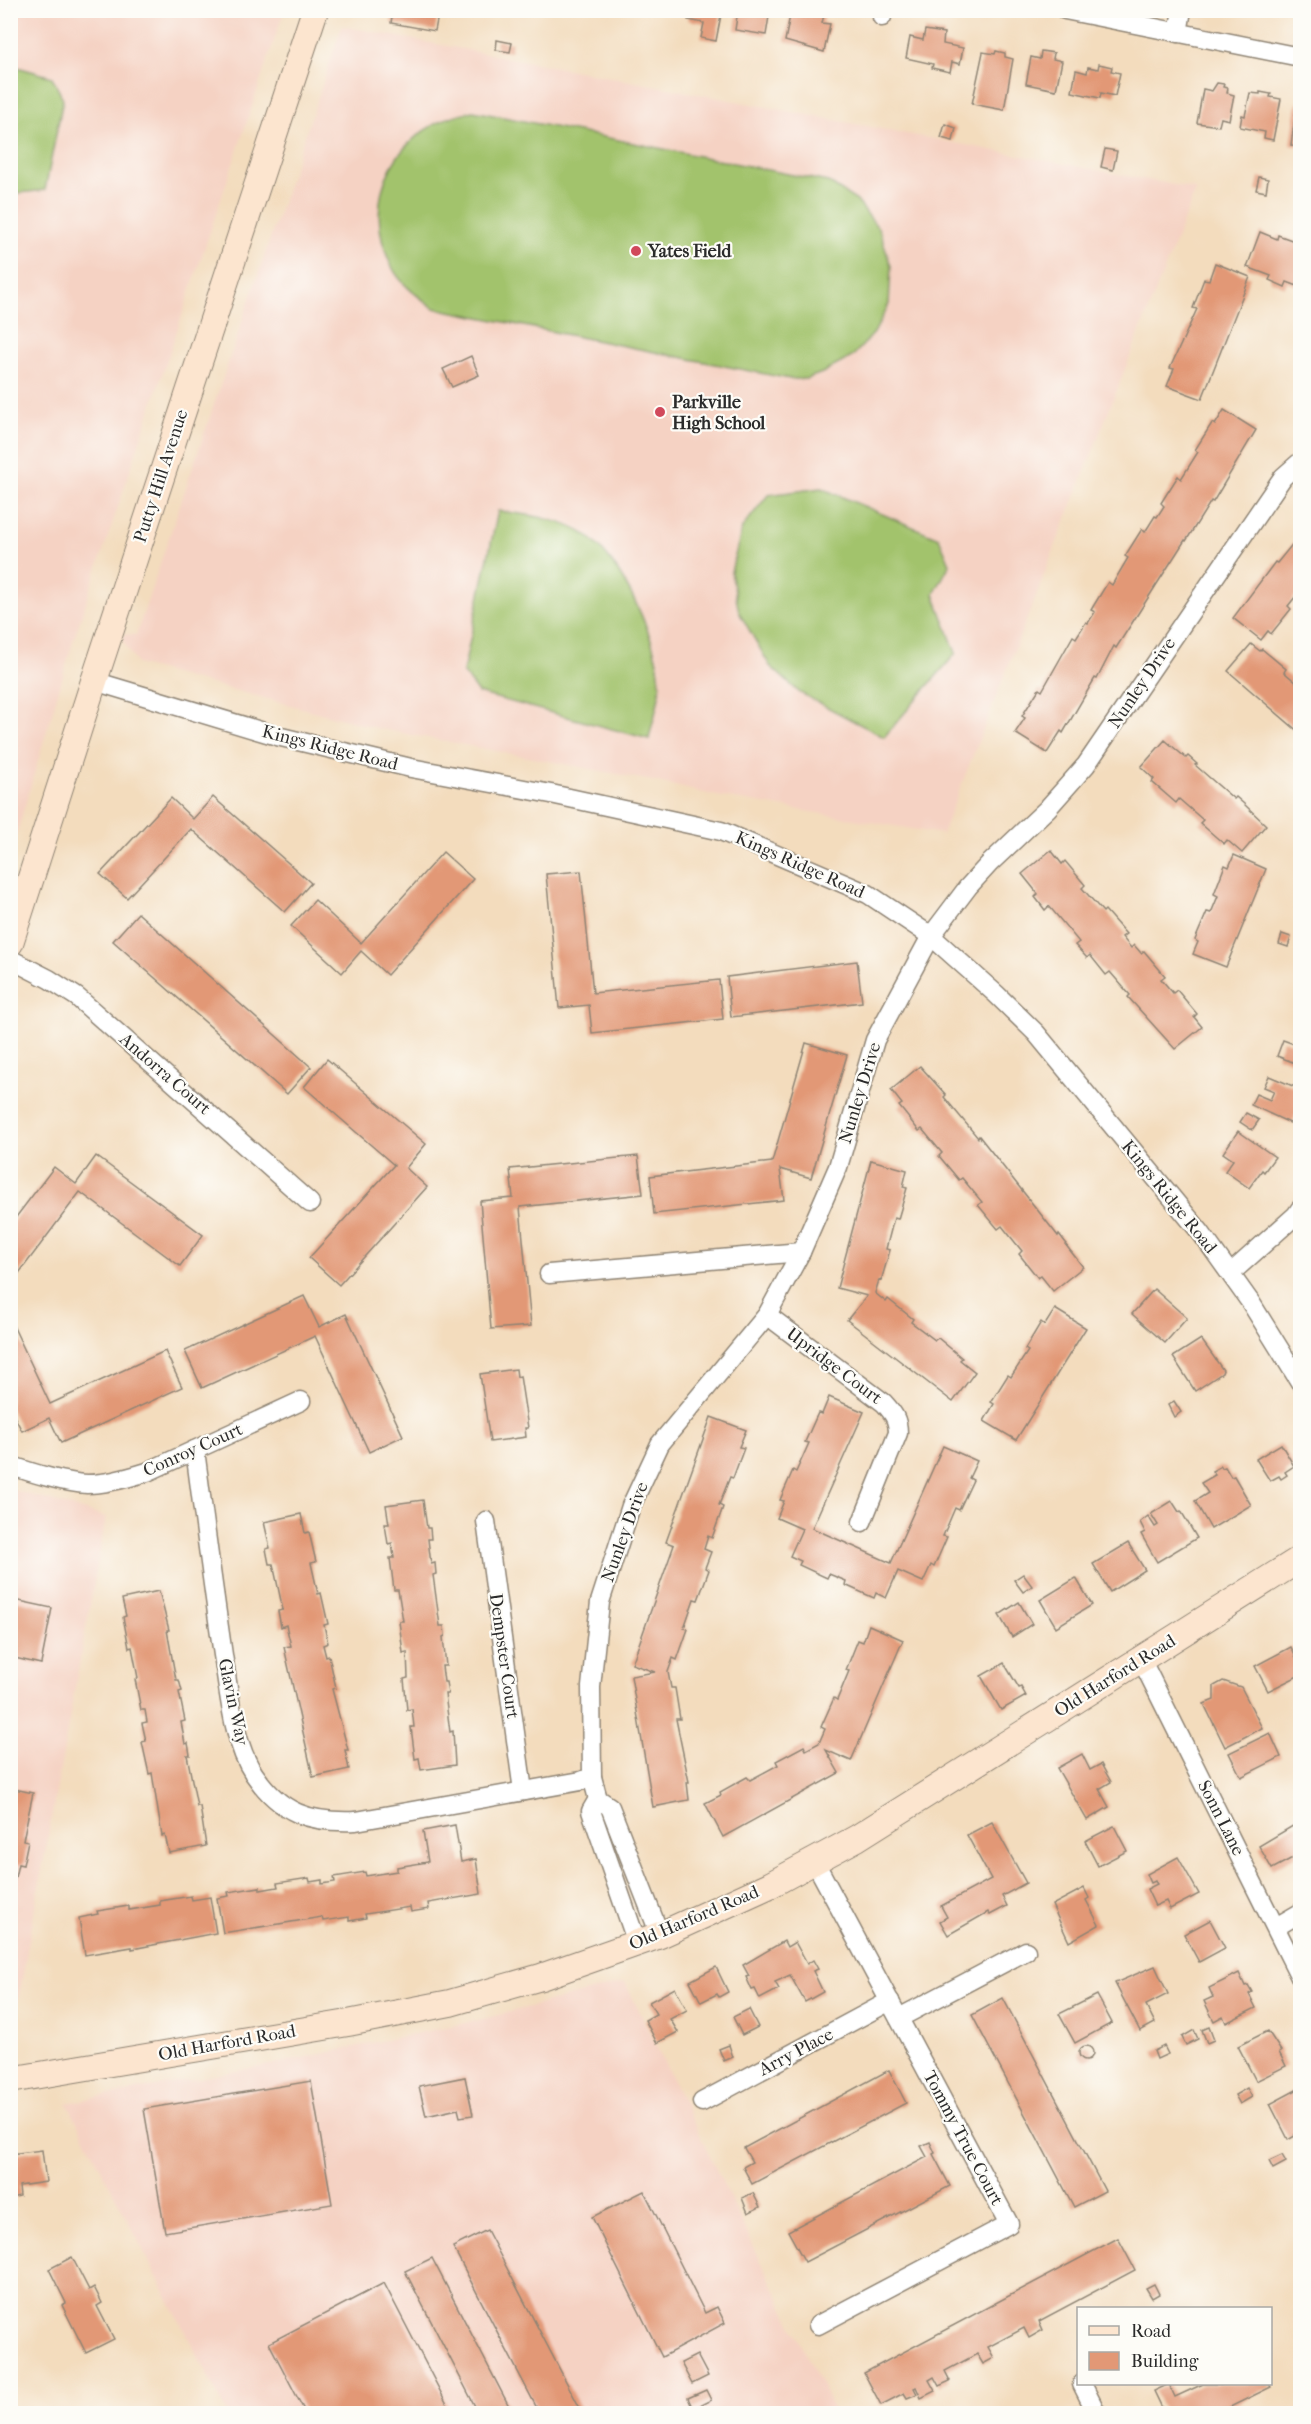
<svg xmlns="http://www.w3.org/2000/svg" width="1311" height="2424" font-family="'IM FELL French Canon',serif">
	<rect width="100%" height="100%" fill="#fdfcf7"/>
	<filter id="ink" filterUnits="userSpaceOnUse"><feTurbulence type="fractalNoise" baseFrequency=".0167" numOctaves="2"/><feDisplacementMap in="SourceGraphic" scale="12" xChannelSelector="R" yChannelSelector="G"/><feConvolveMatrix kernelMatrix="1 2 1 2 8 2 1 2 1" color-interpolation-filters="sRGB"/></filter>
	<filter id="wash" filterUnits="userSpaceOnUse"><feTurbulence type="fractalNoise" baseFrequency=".008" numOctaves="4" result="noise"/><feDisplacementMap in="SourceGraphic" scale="24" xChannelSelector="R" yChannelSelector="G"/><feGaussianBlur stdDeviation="1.35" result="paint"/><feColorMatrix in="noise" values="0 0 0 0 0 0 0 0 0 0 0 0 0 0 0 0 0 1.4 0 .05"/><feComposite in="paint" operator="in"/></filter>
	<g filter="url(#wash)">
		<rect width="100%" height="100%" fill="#f3dcbd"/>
		<g fill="#f5d2c3">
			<polygon points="11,11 284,11 74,638 11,853"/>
			<polygon points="342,26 1196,189 942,834 717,796 658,782 376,728 137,664 123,641 124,634 136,635"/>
			<polygon points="11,1489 106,1517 11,2040"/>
			<polygon points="625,1982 835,2413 227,2413 67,2103 280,2063 483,2019"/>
		</g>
		<g fill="#a2c36c" stroke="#66774c" stroke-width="1.5">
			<polygon points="10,65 52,77 63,99 45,190 11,194"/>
			<path d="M 473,111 L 828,182 L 857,201 L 879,229 L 891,266 L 889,304 L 874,333 L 852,357 L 822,373 L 806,379 L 790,379 L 434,308 C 419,297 401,285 392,267 C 357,197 397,124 473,111 Z"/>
			<polygon points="821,488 939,538 950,564 934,594 956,653 884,737 800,693 770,666 739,612 731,572 742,528 768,495"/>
			<path d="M 498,511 C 527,515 560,518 586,535 C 621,560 659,641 660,685 C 660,702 652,722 649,739 L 478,693 L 463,672 Z"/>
		</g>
		<g id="blocks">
			<g fill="#e29876">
				<polygon points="393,10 439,10 435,31 391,23"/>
				<polygon points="690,10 722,10 716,41 701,38 704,23 688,20"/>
				<polygon points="738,10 770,10 766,35 735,30"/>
				<polygon points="791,10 825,11 822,23 830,24 824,52 785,41"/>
				<polygon points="925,30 944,33 943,44 963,48 960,64 952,62 950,72 932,68 933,64 906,58 910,37 923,40"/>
				<polygon points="497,40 512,43 510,52 496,50"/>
				<polygon points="996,51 1005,53 1005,57 1013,59 1004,110 972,104 983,52 995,54"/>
				<polygon points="1041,51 1054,53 1053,59 1062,61 1056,90 1026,84 1031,57 1040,59"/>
				<polygon points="1099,64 1112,67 1111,71 1120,73 1115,96 1101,93 1100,98 1072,92 1076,70 1087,73 1088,67 1098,69"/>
				<polygon points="1217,83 1224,84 1223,87 1228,88 1227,93 1234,95 1229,120 1221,118 1219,126 1197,123 1203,89 1212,91"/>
				<polygon points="1260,92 1271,94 1270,97 1281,99 1273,140 1264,138 1265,132 1240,127 1242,115 1245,116 1250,93 1260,94"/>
				<polygon points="1297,103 1300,103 1300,140 1298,146 1291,145"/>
				<polygon points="945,124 956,128 953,141 941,138"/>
				<polygon points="1105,149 1117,151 1113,170 1101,167"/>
				<polygon points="1259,177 1268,179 1266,192 1256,190"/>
				<polygon points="1260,232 1277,239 1278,235 1300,243 1300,287 1287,282 1285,287 1269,280 1271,276 1247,267"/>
				<polygon points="1215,263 1250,277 1202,399 1167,386 1174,369 1170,368 1197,309 1193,308 1204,279 1209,280"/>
				<polygon points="471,356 479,375 452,387 443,369"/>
				<polygon points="1224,410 1256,430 1213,502 1211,501 1186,541 1185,540 1116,648 1114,646 1097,679 1095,678 1063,733 1061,731 1047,753 1015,733 1025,718 1022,716 1039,689 1042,691 1073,636 1076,638 1086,622 1088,623 1095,612 1091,610 1108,582 1112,585 1128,558 1125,556 1142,529 1145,532 1155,516 1157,517 1164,506 1161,503 1178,476 1181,479 1198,452 1195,450 1212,423 1215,425"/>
				<polygon points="1299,536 1300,591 1288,606 1291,609 1271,634 1268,631 1261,640 1233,618 1275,562 1277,563"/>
				<polygon points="1251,644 1260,651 1262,649 1286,669 1284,672 1298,684 1300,681 1300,733 1228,671"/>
				<polygon points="1165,740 1186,758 1188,756 1197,764 1195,765 1234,799 1236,797 1244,804 1266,825 1242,853 1227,840 1224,844 1200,823 1203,820 1179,799 1176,803 1152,782 1154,779 1141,767"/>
				<polygon points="213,797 311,883 285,912 191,829 127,898 100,874 171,798 193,819"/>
				<polygon points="1051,850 1062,864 1065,861 1085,885 1082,888 1103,912 1105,910 1126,934 1122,937 1131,948 1134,945 1141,953 1144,951 1165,976 1161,979 1173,993 1177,990 1197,1014 1194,1017 1202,1027 1175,1049 1128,997 1130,995 1110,972 1106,975 1090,955 1087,958 1075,945 1079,942 1049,906 1045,910 1035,897 1038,894 1022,874"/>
				<polygon points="443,852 473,879 387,975 361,951 342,973 291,926 315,900 361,943"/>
				<polygon points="1234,855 1266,869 1226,967 1193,954 1198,942 1195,940 1207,912 1211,913 1218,896 1214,894 1225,865 1229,867"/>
				<polygon points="581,871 593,993 719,980 723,1019 592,1033 589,1005 559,1008 546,874"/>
				<polygon points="138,913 311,1067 287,1094 113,941"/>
				<polygon points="1282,934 1291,937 1288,947 1279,944"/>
				<polygon points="857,961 862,1002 731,1017 727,977"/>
				<polygon points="1296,1037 1300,1039 1300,1065 1277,1056 1283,1040 1294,1044"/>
				<polygon points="806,1043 847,1055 811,1178 780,1169 784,1200 654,1214 650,1176 772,1162"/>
				<polygon points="327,1059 426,1144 406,1168 427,1187 339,1285 309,1258 394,1165 304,1087"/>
				<polygon points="920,1066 946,1095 944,1097 978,1138 979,1136 1058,1236 1059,1234 1066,1243 1065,1244 1083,1267 1053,1291 1041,1276 1038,1278 1019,1254 1022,1251 1002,1226 998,1229 978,1205 982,1202 962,1178 959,1180 939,1156 942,1153 922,1129 919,1131 899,1106 902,1104 891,1090"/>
				<polygon points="1269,1076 1300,1089 1300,1105 1292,1124 1251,1105 1256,1094 1270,1100 1274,1091 1264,1087"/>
				<polygon points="1246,1113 1259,1120 1252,1130 1240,1122"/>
				<polygon points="1238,1131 1275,1157 1264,1172 1262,1170 1249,1188 1225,1171 1233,1160 1223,1153"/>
				<polygon points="96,1156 203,1235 180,1266 80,1192 10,1285 10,1225 54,1167 76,1184"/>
				<polygon points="638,1156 643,1194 520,1207 531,1326 491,1329 480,1201 513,1198 510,1169"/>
				<polygon points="871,1160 907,1170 903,1187 907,1188 898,1219 894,1218 886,1249 890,1250 881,1281 879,1280 875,1293 886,1302 888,1299 913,1319 911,1322 935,1340 938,1338 962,1358 960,1360 975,1372 953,1402 847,1320 867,1296 837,1288"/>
				<polygon points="1154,1289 1187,1318 1165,1343 1132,1314"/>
				<polygon points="304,1296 319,1327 346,1314 403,1436 369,1452 315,1336 202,1388 185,1351"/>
				<polygon points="1055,1309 1086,1328 1016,1440 984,1421 994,1404 991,1402 1008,1375 1011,1377 1028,1351 1025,1349 1041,1322 1045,1325"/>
				<polygon points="10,1319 50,1404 165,1351 182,1387 61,1443 49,1418 22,1431 10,1408"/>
				<polygon points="1201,1339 1223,1370 1222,1373 1195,1391 1173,1357"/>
				<polygon points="516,1369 517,1377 520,1376 528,1428 525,1428 526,1437 490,1442 480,1374"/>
				<polygon points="829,1397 864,1412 812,1528 891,1563 943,1446 977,1461 969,1478 973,1480 959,1510 955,1508 943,1536 947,1537 934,1567 931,1565 923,1582 898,1571 886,1598 876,1593 874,1598 845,1585 846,1581 829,1574 827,1578 799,1565 801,1561 790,1556 802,1529 777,1518 784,1501 780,1500 793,1470 796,1472 809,1443 805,1442 818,1413 822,1414"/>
				<polygon points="1174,1401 1181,1412 1174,1417 1168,1405"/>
				<polygon points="711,1417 746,1430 739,1447 744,1448 733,1478 730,1477 719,1505 723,1507 712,1538 708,1536 704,1549 711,1552 705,1568 709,1570 698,1600 694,1599 684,1628 688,1629 677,1660 673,1658 668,1672 671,1688 675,1688 680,1719 676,1719 689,1782 687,1782 689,1800 653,1807 631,1676 655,1672 632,1664 674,1545 666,1542"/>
				<polygon points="1281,1444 1294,1466 1285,1472 1287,1475 1281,1479 1279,1476 1270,1481 1256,1459"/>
				<polygon points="1221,1466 1222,1468 1225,1467 1231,1477 1234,1476 1251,1505 1211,1529 1195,1501 1208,1493 1201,1483 1215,1475 1212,1471"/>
				<polygon points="423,1500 427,1528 430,1528 431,1539 428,1539 431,1564 435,1563 436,1574 433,1575 440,1626 444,1626 445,1636 443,1637 446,1666 442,1666 444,1682 446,1682 448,1694 445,1694 450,1732 453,1731 455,1765 421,1770 419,1758 415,1759 411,1727 414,1727 412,1709 407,1710 404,1679 408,1678 407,1652 403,1653 399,1621 403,1621 398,1590 394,1590 390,1558 394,1558 392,1543 388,1544 385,1524 389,1524 386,1505"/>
				<polygon points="1172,1501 1179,1512 1181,1511 1197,1538 1157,1562 1141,1534 1145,1532 1140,1522 1148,1516 1155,1527 1158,1525 1151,1514"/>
				<polygon points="301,1514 305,1533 309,1532 316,1562 311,1563 318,1594 321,1593 328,1624 324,1625 328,1643 323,1645 326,1657 329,1656 336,1688 332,1689 348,1750 345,1750 349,1769 313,1777 284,1647 291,1646 286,1625 281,1627 278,1611 283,1610 273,1564 269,1564 266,1549 270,1548 264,1522"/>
				<polygon points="1128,1543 1145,1570 1110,1592 1093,1564"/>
				<polygon points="1023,1574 1032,1586 1023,1592 1014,1580"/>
				<polygon points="1076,1578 1092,1605 1056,1627 1040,1600"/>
				<polygon points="159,1591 169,1630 167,1630 176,1680 179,1680 182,1691 179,1692 185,1721 181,1722 185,1744 188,1743 190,1755 187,1755 197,1806 200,1806 206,1846 169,1853 165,1835 162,1836 152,1773 149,1774 142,1742 146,1741 142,1723 147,1722 145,1710 141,1710 135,1679 138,1678 132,1647 129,1648 123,1617 126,1616 122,1599"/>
				<polygon points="10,1599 52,1608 41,1664 10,1657"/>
				<polygon points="1019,1602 1032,1624 1012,1637 999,1615"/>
				<polygon points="869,1625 903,1640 851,1761 826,1750 839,1773 723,1837 705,1803 721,1795 720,1792 747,1777 750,1780 778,1765 776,1761 804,1746 806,1750 819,1743 825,1729 821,1727 834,1698 837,1700 849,1671 846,1670 858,1640 863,1642"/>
				<polygon points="1291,1647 1300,1666 1300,1675 1268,1691 1255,1666"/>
				<polygon points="1004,1663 1019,1688 1021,1687 1026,1696 1001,1710 981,1676"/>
				<polygon points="1223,1681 1241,1687 1262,1728 1225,1747 1204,1704 1214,1700 1214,1686"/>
				<polygon points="1270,1733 1281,1757 1241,1777 1229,1753"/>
				<polygon points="1082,1754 1090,1770 1101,1764 1111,1782 1099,1789 1109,1807 1087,1820 1057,1768"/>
				<polygon points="10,1788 33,1793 23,1840 28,1841 23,1865 18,1864 11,1895"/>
				<polygon points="992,1822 1026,1883 1002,1896 1007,1906 990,1915 988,1912 948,1935 940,1921 947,1917 941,1906 991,1879 967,1835"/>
				<polygon points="1296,1824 1300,1832 1300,1854 1272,1869 1259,1846"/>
				<polygon points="455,1825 461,1862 476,1859 481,1894 428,1903 429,1909 411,1912 410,1907 365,1914 366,1918 349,1921 349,1917 323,1921 322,1917 223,1933 217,1898 229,1896 228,1892 260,1887 260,1890 278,1887 277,1883 309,1878 310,1882 322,1880 322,1884 335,1882 334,1877 365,1872 366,1876 397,1871 397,1867 428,1862 423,1831"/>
				<polygon points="1114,1826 1127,1851 1098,1866 1085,1841"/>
				<polygon points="1178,1857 1199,1894 1170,1909 1166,1901 1155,1906 1147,1889 1157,1884 1155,1881 1151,1883 1147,1874"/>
				<polygon points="1084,1888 1089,1898 1086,1900 1099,1925 1069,1942 1052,1905"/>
				<polygon points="191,1896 192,1900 210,1897 216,1933 132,1949 132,1947 85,1955 79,1918 98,1914 97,1911 129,1906 129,1910 160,1905 160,1901"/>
				<polygon points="1210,1920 1225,1948 1199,1962 1184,1934"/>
				<polygon points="784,1941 787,1947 795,1942 807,1964 813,1960 818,1969 813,1971 823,1992 805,2002 790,1975 775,1982 779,1989 760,1999 755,1989 752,1990 746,1977 749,1976 743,1965"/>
				<polygon points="1155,1966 1168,1994 1146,2005 1155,2023 1140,2031 1115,1983"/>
				<polygon points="716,1967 728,1992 719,1997 717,1994 701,2002 690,1981"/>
				<polygon points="1239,1973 1245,1986 1248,1985 1252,1992 1249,1994 1256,2008 1226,2023 1223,2016 1214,2021 1204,2001 1213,1997 1209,1988"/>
				<polygon points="675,1988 687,2010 670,2019 678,2032 657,2043 645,2020 656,2014 649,2002"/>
				<polygon points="1097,1995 1112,2023 1075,2043 1059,2014"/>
				<polygon points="1003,1998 1105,2191 1074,2207 972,2015"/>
				<polygon points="749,2009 758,2027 742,2035 733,2017"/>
				<polygon points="1209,2027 1214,2040 1207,2043 1202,2030"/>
				<polygon points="1194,2030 1198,2039 1186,2045 1182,2037"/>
				<polygon points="1268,2031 1281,2051 1279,2052 1286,2066 1256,2081 1238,2046"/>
				<polygon points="729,2045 733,2057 724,2061 719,2049"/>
				<polygon points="1164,2046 1168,2054 1157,2059 1154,2051"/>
				<circle cx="1086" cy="2053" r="7"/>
				<polygon points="889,2070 906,2103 752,2184 743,2167 752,2162 744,2148"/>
				<polygon points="465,2077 473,2115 460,2117 458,2109 426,2116 419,2086"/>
				<polygon points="311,2081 332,2204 165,2232 144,2109"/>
				<polygon points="1247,2088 1252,2097 1240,2104 1235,2095"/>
				<polygon points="1300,2088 1300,2132 1288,2139 1270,2104"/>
				<polygon points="930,2142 935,2153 933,2154 950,2186 805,2262 788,2231 927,2157 921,2146"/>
				<polygon points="42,2150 46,2182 19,2186 20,2196 10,2198 10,2154"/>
				<polygon points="1282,2155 1286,2162 1273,2169 1269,2161"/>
				<polygon points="644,2191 705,2313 717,2307 725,2323 662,2357 592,2217"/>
				<polygon points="753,2193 760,2207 748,2213 742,2198"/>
				<polygon points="487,2230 583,2414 540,2414 453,2247"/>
				<polygon points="1118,2238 1135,2270 1039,2321 1043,2330 1029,2338 1024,2328 988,2347 994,2358 983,2364 977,2354 945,2371 950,2381 939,2386 934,2377 929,2380 935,2391 921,2398 916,2387 914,2388 917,2394 907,2398 904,2393 881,2405 864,2373"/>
				<polygon points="72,2257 89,2290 94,2287 102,2303 97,2306 114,2339 86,2353 62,2305 66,2303 49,2269"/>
				<polygon points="432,2258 513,2414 479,2414 405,2271"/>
				<polygon points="384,2283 452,2414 306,2414 269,2343"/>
				<polygon points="1154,2284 1159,2294 1152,2298 1146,2288"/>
				<polygon points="697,2355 708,2376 692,2384 681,2363"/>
				<polygon points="1169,2384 1175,2397 1203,2384 1269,2384 1271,2387 1216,2414 1165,2414 1154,2391"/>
				<polygon points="706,2390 711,2400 693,2409 688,2398"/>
			</g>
		</g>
	</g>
	<g filter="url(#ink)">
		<use href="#blocks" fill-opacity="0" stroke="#8f8474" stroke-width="1.5"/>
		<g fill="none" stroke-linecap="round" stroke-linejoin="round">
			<defs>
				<g id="street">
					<polyline points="1065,10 1300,57"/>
					<polyline points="882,17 883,10"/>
					<polyline points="1178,33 1182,10"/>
					<polyline points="94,681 277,736 411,768 551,794 721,831 868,894 931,936 996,994 1036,1033 1201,1233 1251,1303 1300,1382"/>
					<polyline points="10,959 49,979 77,997 310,1203"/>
					<polyline points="1231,1273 1296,1215 1300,1209"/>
					<polyline points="549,1274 801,1252"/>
					<path d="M 767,1315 L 884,1403 C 893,1413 898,1419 898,1433 L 862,1522"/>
					<path d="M 195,1450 C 204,1519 213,1587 223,1655 C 229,1691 233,1743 254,1774 C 281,1814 310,1823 356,1821 L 581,1781 L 592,1777"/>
					<path d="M 10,1465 C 31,1473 66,1483 87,1484 C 107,1484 128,1478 147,1472 L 301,1401"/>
					<polyline points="486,1521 523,1791"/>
					<polyline points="1141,1659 1300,1977"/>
					<polyline points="598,1799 591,1811 637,1943"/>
					<polyline points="815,1862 1009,2224 818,2325"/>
					<polyline points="1276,1927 1300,1913"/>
					<polyline points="660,1935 610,1807 598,1799 592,1777 591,1687 600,1602 631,1506 660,1444 767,1315 801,1252 838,1167 875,1040 931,936 968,887 990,863 1047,809 1086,765 1283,477 1300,462"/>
					<polyline points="899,2018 1026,1951"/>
					<polyline points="702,2102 890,2001"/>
					<polyline points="1082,2384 1097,2414"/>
				</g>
				<g id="secondary">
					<polyline points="10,943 94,681 315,10"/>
					<polyline points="10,2080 348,2023 450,2003 541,1977 660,1935 770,1885 857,1838 1300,1559"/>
				</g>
			</defs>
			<use href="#street" stroke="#8f8474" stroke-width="21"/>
			<use href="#secondary" stroke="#8f8474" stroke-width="28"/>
			<use href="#street" stroke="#fff" stroke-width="18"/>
			<use href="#secondary" stroke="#fce5cf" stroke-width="26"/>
		</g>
	</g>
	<g fill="#d1495b" stroke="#fdfcf7" stroke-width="2">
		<circle cx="636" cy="251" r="6"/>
		<circle cx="660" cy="412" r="6"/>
	</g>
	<g text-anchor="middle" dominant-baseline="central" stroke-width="4.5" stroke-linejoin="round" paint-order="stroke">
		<g font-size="18" font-weight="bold" fill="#2b2b2b" stroke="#fdfcf7" text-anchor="start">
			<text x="648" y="251">Yates Field</text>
			<text x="672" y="402">Parkville<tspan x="672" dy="21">High School</tspan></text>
		</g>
		<g font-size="18" fill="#2b2b2b" stroke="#fdfcf7">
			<text transform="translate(161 476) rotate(-72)">Putty Hill Avenue</text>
			<text transform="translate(1142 683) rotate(-56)">Nunley Drive</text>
			<text transform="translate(330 748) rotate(14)">Kings Ridge Road</text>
			<text transform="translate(800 865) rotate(24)">Kings Ridge Road</text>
			<text transform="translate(165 1074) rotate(41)">Andorra Court</text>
			<text transform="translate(860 1093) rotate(-73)">Nunley Drive</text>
			<text transform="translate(1169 1197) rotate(51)">Kings Ridge Road</text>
			<text transform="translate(834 1366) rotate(37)">Upridge Court</text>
			<text transform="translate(193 1450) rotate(-24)">Conroy Court</text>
			<text transform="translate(625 1532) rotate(-70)">Nunley Drive</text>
			<text transform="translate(504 1656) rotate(82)">Dempster Court</text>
			<text transform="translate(1115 1676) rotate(-32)">Old Harford Road</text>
			<text transform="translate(233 1702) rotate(78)">Glavin Way</text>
			<text transform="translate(1221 1818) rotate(63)">Sonn Lane</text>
			<text transform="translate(694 1918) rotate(-23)">Old Harford Road</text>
			<text transform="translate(227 2043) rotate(-10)">Old Harford Road</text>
			<text transform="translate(796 2052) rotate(-28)">Arry Place</text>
			<text transform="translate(963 2138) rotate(62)">Tommy True Court</text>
		</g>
	</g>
	<rect width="1311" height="2424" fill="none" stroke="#fdfcf7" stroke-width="36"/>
	<rect x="1077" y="2307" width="195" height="78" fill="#fdfcf7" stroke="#a9a8a5" stroke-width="1.5"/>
	<rect x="1089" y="2326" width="30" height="9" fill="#fce5cf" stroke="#a9a8a5" stroke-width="1.5"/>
	<text x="1131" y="2337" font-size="18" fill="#2b2b2b">Road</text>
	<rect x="1089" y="2352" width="30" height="18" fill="#e29876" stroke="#a9a8a5" stroke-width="1.5"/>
	<text x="1131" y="2367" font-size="18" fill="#2b2b2b">Building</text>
</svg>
